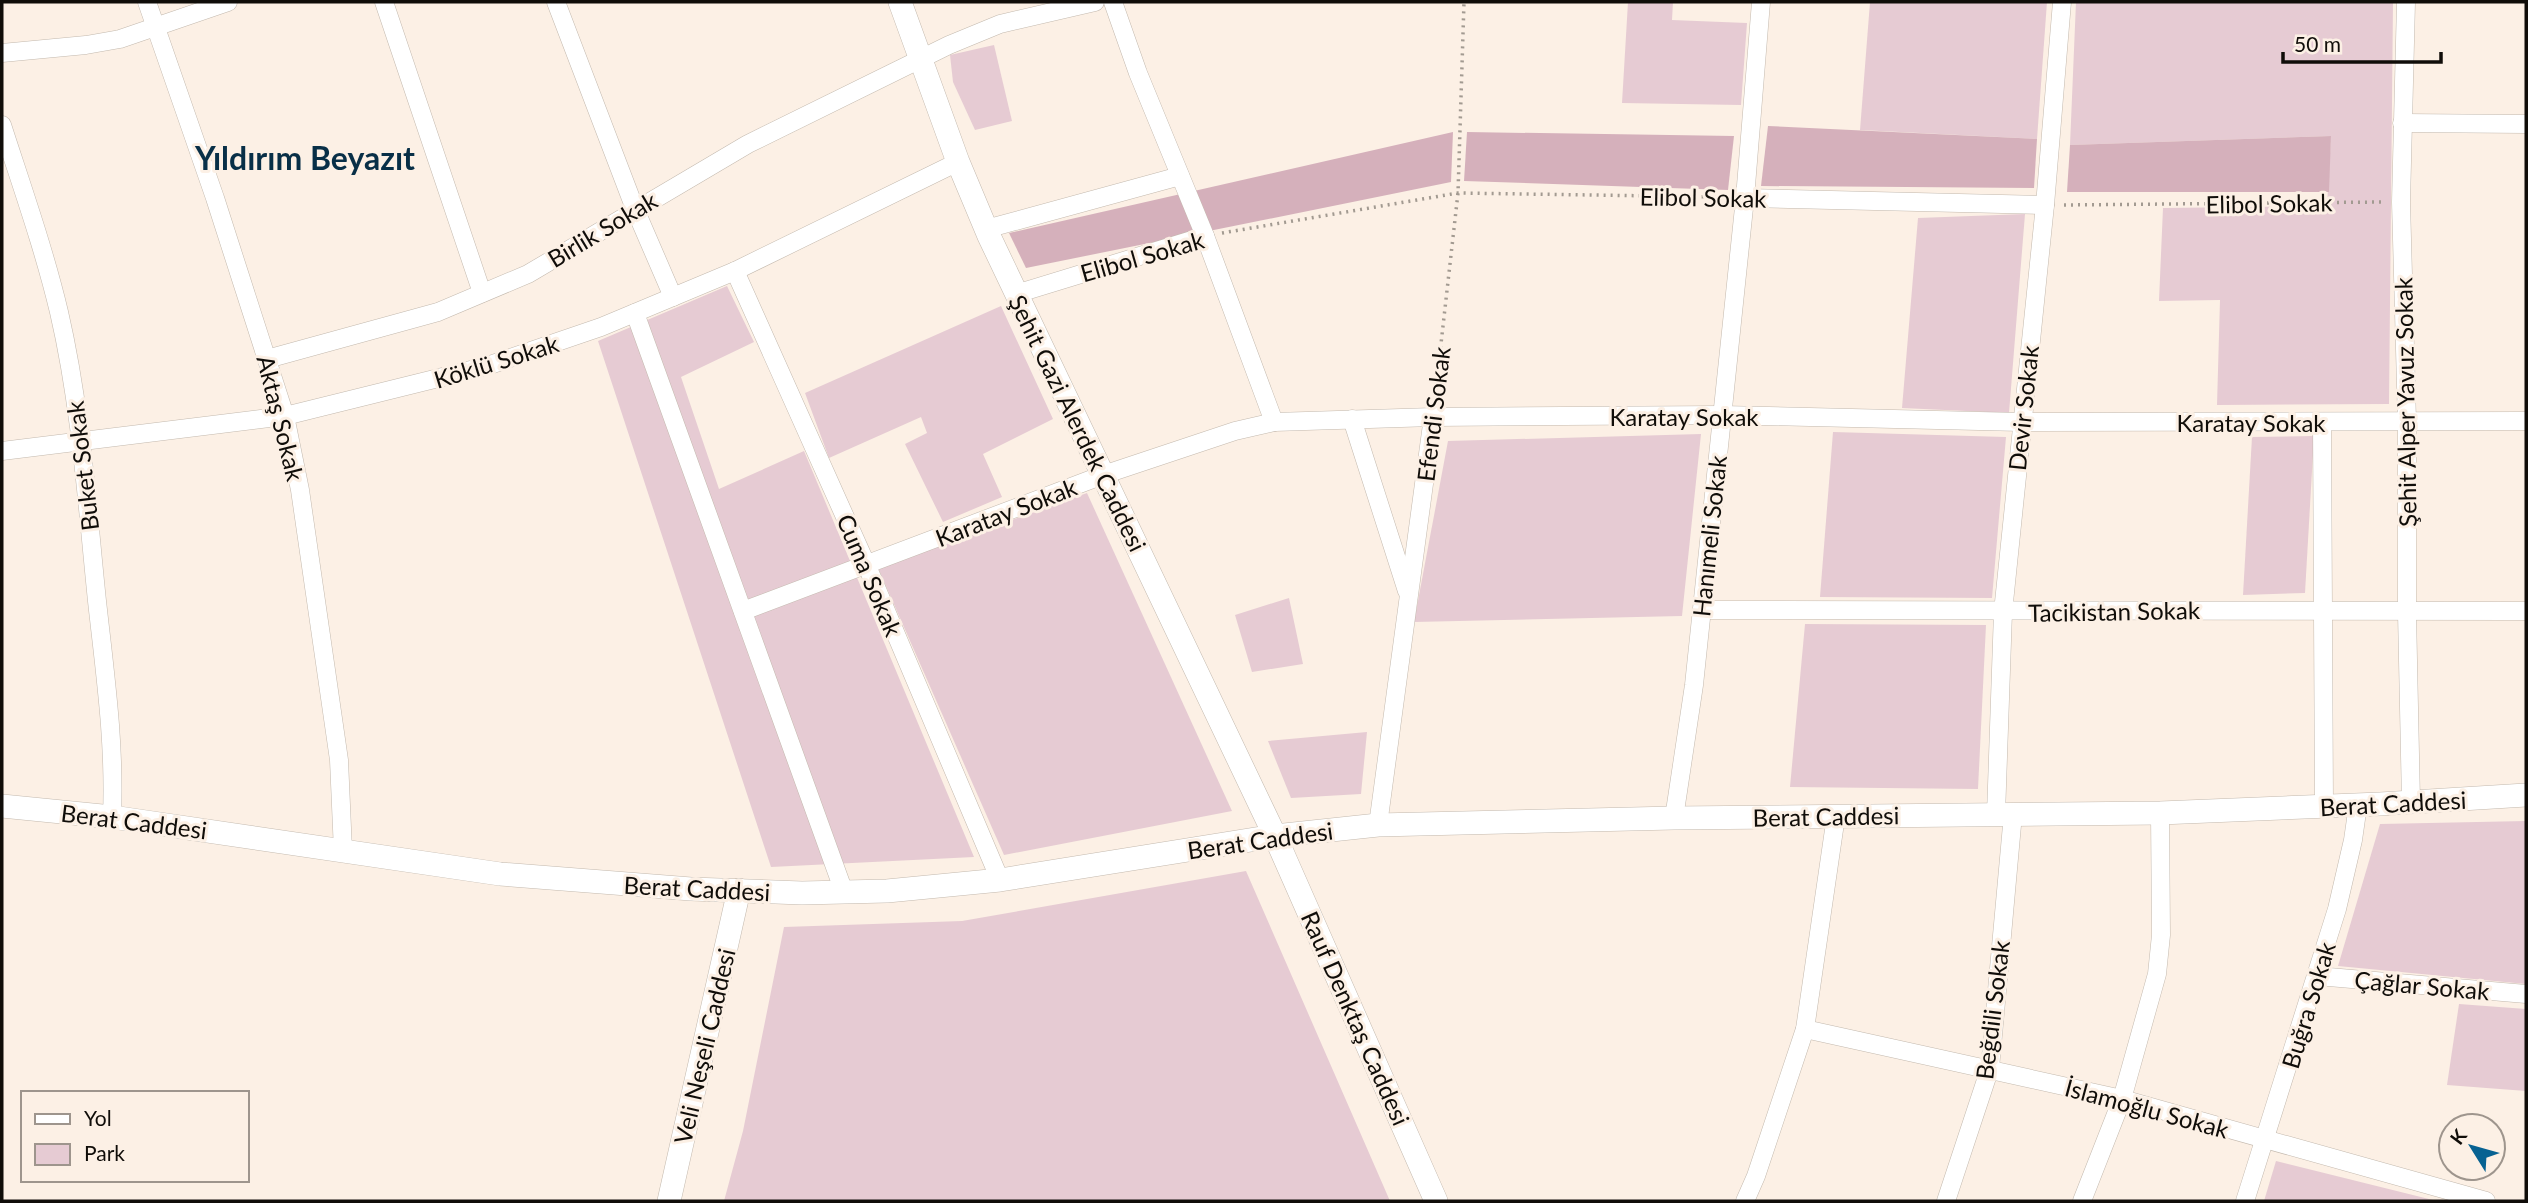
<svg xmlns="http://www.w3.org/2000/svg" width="2528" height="1203" font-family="Lato,sans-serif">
	<rect width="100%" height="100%" fill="#fcf0e5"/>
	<g fill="#e6cbd3">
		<polygon points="1628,2 1673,2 1672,20 1747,23 1741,105 1622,103"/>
		<polygon points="1870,2 2047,2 2037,139 1860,130"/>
		<polygon points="2076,2 2393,2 2389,404 2217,405 2220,300 2159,301 2163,208 2327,206 2331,136 2070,145"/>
		<polygon points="994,45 1012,121 975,130 953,82 950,55"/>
		<polygon points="2025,214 2009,413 1902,408 1918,218"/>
		<polygon points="727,286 754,342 681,377 719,489 804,451 974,857 771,867 598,341"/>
		<polygon points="1001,306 1053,419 983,454 1002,497 943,522 905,444 927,433 921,417 829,458 805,393"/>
		<polygon points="1833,432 2006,437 1992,598 1820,597"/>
		<polygon points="1701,434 1682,616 1414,622 1448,441"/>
		<polygon points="2314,436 2305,593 2243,595 2252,437"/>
		<polygon points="1087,493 1232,811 1004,855 878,568"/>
		<polygon points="1289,598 1303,664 1252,672 1235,615"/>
		<polygon points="1805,624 1986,625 1978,789 1790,787"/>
		<polygon points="1367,732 1361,794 1291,798 1268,741"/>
		<polygon points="2526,821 2526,984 2338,966 2380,824"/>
		<polygon points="1246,871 1390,1201 724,1201 743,1131 784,927 962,921"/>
		<polygon points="2459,1004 2526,1009 2526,1091 2447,1085"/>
		<polygon points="2276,1161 2437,1201 2264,1201"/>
	</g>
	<g fill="#d5b0bb">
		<polygon points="1768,126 2037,139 2034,188 1761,186"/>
		<polygon points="1453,132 1451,182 1026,268 1009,233"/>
		<polygon points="1467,132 1734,136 1728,190 1464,181"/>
		<polygon points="2331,136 2329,192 2067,192 2070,145"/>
	</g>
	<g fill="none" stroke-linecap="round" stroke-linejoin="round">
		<defs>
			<g id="minor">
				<polyline points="147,2 215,198 285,416 300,490 339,760 343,851"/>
				<polyline points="384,2 482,293"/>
				<polyline points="556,2 635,209 673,297"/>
				<polyline points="1113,2 1138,73 1205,236 1274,422"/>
				<polyline points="2406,2 2401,202 2407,422 2407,613 2411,802"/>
				<polyline points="2,53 86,45 120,39 228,2"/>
				<polyline points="2402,123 2526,124"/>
				<path d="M 2,125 C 22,187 44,249 59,312 C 81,407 87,504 97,601 C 105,674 115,742 112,817"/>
				<polyline points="1745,198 2045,205"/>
				<polyline points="986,229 1180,176"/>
				<polyline points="735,271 867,566 1000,880"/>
				<polyline points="1016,294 1205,236"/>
				<polyline points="635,313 844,892"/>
				<polyline points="267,359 438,312 528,274 748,144 949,45 1000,24 1095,2"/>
				<polyline points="1352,419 1407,591"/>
				<polyline points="2322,422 2324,807"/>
				<polyline points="2,451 285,416 487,366 601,327 735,271 958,162"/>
				<polyline points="1702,610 2526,611"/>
				<polyline points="743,611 1103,475 1235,431 1274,422 1433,417 1721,415 2021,422 2526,421"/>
				<polyline points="1996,815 2003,612 2045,205 2062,2"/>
				<polyline points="1674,818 1694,685 1745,198 1761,2"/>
				<polyline points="1378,825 1433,417"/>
				<polyline points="2317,976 2526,994"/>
				<polyline points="1805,1029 2122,1099 2486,1201"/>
				<polyline points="1745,1201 1756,1176 1805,1029 1836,816"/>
				<polyline points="1946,1201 1990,1068 2013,814"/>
				<polyline points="2082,1201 2122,1099 2157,974 2161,935 2160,813"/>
				<polyline points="2245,1201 2337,909 2353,840 2358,805"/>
			</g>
			<g id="tertiary">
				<polyline points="900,2 958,162 989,236 1275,836 1436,1201"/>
				<polyline points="2,806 112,817 500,874 691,889 802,893 887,891 1000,880 1275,836 1378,825 1674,818 2160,813 2380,804 2526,795"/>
				<polyline points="669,1201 739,890"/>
			</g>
		</defs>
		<use href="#minor" stroke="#c3b9ae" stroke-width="19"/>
		<use href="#tertiary" stroke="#c3b9ae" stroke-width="24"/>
		<g stroke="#a29a91" stroke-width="3.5" stroke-dasharray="2 5" stroke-linecap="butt">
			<polyline points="2064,205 2381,202"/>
			<polyline points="1222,233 1458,193 1725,197"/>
			<polyline points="1435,397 1458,193 1464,2"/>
		</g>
		<use href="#minor" stroke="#fff" stroke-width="18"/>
		<use href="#tertiary" stroke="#fff" stroke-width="23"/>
	</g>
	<g text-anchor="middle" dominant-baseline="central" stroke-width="6" stroke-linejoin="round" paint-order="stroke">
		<g font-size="24" fill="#100d09" stroke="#fcf0e5">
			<text transform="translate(1703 197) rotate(1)">Elibol Sokak</text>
			<text transform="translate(2269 203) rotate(-1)">Elibol Sokak</text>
			<text transform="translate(602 229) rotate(-31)">Birlik Sokak</text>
			<text transform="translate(1142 256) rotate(-16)">Elibol Sokak</text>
			<text transform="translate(496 361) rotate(-17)">Köklü Sokak</text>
			<text transform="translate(2405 402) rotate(-91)">Şehit Alper Yavuz Sokak</text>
			<text transform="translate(2023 408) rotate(-84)">Devir Sokak</text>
			<text transform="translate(1433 414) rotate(-83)">Efendi Sokak</text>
			<text x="1684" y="416">Karatay Sokak</text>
			<text transform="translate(281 418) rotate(76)">Aktaş Sokak</text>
			<text x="2251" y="422">Karatay Sokak</text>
			<text transform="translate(1078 423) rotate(64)">Şehit Gazi Alerdek Caddesi</text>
			<text transform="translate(82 466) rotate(-97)">Buket Sokak</text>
			<text transform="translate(1006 512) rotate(-21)">Karatay Sokak</text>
			<text transform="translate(1709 536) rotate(-84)">Hanımeli Sokak</text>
			<text transform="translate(870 575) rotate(67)">Cuma Sokak</text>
			<text transform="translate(2114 611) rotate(-1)">Tacikistan Sokak</text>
			<text transform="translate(2393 803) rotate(-3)">Berat Caddesi</text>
			<text transform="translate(1826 816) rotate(-1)">Berat Caddesi</text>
			<text transform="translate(134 821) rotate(7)">Berat Caddesi</text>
			<text transform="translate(1260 840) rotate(-8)">Berat Caddesi</text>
			<text transform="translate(697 888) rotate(3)">Berat Caddesi</text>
			<text transform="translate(2422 985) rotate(5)">Çağlar Sokak</text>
			<text transform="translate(2308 1005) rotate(-73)">Buğra Sokak</text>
			<text transform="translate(1992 1010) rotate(-83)">Beğdili Sokak</text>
			<text transform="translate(1356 1018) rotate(66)">Rauf Denktaş Caddesi</text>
			<text transform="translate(704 1046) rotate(-77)">Veli Neşeli Caddesi</text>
			<text transform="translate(2147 1108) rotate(15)">İslamoğlu Sokak</text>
		</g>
		<g font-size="32" font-weight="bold" fill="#082f47" stroke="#fcf0e5">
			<text x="305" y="157">Yıldırım Beyazıt</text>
		</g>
	</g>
	<rect width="2528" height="1203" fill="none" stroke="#100d09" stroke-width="7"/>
	<rect x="21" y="1091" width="228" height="91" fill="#fcf0e5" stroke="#9e958d" stroke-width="2"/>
	<rect x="35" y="1114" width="35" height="10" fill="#ffffff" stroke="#9e958d" stroke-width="2"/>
	<text x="84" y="1126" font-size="21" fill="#100d09">Yol</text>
	<rect x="35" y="1144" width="35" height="21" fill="#e6cbd3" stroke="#9e958d" stroke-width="2"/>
	<text x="84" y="1161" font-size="21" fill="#100d09">Park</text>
	<g transform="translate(2472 1147) rotate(307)"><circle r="33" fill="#fcf0e5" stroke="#9e958d" stroke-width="2"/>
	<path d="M0-5L12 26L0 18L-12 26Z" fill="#076292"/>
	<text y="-10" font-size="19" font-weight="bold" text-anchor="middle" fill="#100d09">K</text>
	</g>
	<path d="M2283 52v10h158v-10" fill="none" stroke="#100d09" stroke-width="3.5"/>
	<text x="2294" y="52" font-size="21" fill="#100d09" stroke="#fcf0e5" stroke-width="5" paint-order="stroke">50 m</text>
</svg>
